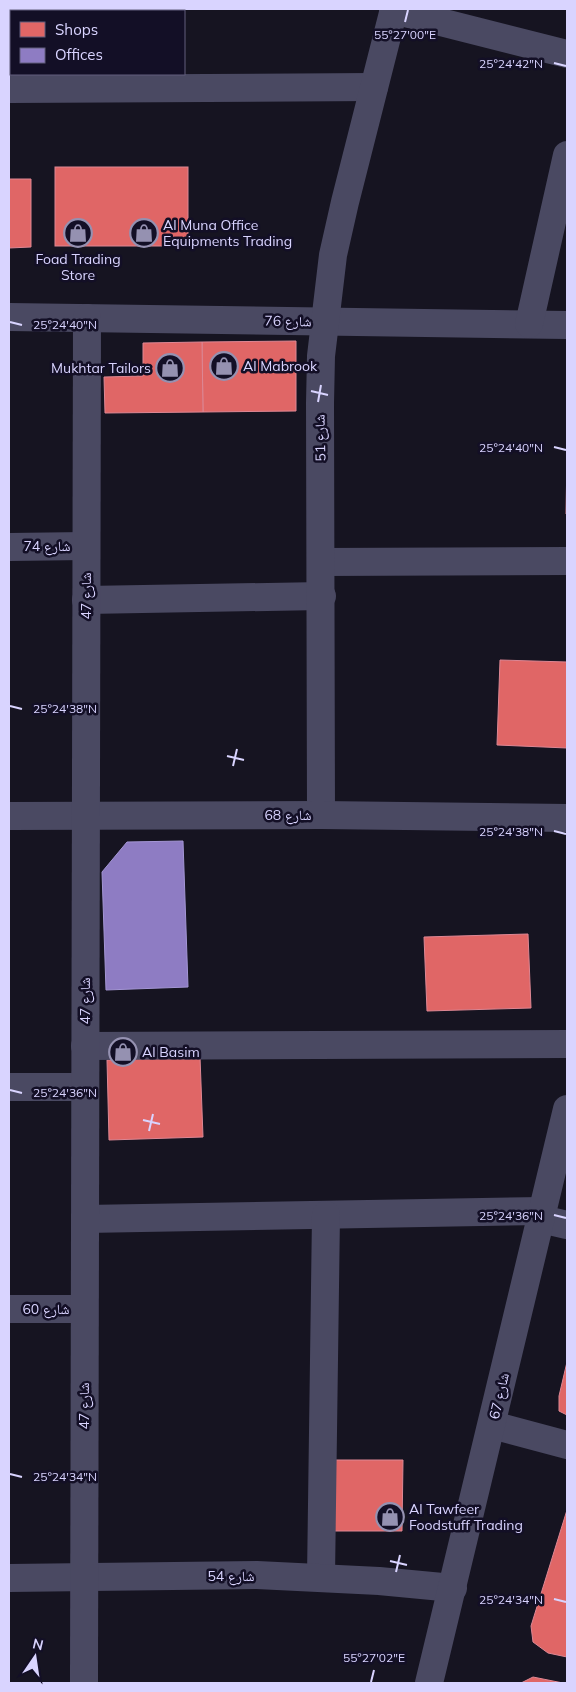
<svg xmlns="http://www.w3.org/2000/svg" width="576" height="1692" font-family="Mulish,'Noto Naskh Arabic',sans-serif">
	<rect width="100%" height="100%" fill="#161421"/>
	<g fill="#e06666" stroke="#de8794">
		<rect x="55" y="167" width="133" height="79"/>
		<polygon points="9,179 31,179 31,247 9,248"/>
		<polygon points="296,341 296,411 203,412 202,342"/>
		<polygon points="202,342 203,412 105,413 104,377 143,376 143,343"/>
		<polygon points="567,457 567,514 566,514"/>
		<polygon points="500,660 567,662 567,748 497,745"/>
		<polygon points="528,934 531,1008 427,1011 424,937"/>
		<polygon points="200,1057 203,1137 109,1140 107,1060"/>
		<polygon points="567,1362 567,1415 559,1411 559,1396"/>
		<polygon points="332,1460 403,1460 402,1531 332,1531"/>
		<polygon points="567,1510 567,1657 548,1653 533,1642 531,1626"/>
		<polygon points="533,1677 563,1683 521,1683"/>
	</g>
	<polygon fill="#8e7cc3" stroke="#a496d5" points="183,841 188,987 106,990 102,872 127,842"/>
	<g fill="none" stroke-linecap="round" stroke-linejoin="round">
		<g stroke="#4a4962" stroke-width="28">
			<polyline points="393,10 567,54"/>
			<polyline points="9,89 374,87"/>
			<polyline points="9,317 567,325"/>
			<polyline points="529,324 567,155"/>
			<polyline points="9,547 86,546"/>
			<polyline points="321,562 567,561"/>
			<polyline points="86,600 322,596"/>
			<polyline points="321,815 320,403 321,356 333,255 345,202 394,9"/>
			<polyline points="9,816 321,815 567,818"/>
			<polyline points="85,1046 567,1044"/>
			<polyline points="9,1087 85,1087"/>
			<polyline points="85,1219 543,1211"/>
			<polyline points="541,1219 567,1225"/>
			<polyline points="9,1309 84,1309"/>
			<polyline points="492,1425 567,1445"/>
			<polyline points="321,1577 326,1215"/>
			<polyline points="9,1578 257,1575 379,1581 453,1588"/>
			<polyline points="84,1683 87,318"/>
			<polyline points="429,1683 567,1109"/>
		</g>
	</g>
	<path fill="none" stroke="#d9d4ff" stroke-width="2" d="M 405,22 L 408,10M 554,63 L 566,66M 10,322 L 22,325M 311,391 L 328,395M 318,402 L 321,385M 554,447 L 566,450M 10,706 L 22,709M 227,756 L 244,760M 233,766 L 237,749M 554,831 L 566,834M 10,1090 L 22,1093M 143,1120 L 160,1124M 149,1131 L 153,1114M 554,1215 L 566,1218M 10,1474 L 22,1477M 390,1561 L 407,1565M 396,1572 L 400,1555M 554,1599 L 566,1602M 371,1682 L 374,1670"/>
	<defs>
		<symbol id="shop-ring" viewBox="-11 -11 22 22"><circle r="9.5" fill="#130f26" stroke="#9591b1" stroke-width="1.5"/><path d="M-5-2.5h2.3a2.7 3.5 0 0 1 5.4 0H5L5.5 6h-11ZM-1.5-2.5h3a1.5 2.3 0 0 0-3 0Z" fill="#9591b1"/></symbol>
	</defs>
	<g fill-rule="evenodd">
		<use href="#shop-ring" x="62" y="217" width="32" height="32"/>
		<use href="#shop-ring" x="128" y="217" width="32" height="32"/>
		<use href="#shop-ring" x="208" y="350" width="32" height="32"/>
		<use href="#shop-ring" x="154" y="352" width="32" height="32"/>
		<use href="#shop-ring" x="107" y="1036" width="32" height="32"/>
		<use href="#shop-ring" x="374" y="1501" width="32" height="32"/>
	</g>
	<g text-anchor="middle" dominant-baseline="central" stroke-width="5" stroke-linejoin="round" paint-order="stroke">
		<g font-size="14" fill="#d9d4ff" stroke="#130f26" text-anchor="start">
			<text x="163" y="225">Al Muna Office<tspan x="163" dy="16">Equipments Trading</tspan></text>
			<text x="78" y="259" text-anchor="middle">Foad Trading<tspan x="78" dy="16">Store</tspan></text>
			<text x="243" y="366">Al Mabrook</text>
			<text x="151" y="368" text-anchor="end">Mukhtar Tailors</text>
			<text x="142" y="1052">Al Basim</text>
			<text x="409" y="1509">Al Tawfeer<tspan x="409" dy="16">Foodstuff Trading</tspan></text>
		</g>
		<g font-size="14" fill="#d9d4ff" stroke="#130f26">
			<text transform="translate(288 321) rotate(1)">شارع 76</text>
			<text transform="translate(320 438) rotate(-91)">شارع 51</text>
			<text x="47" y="546">شارع 74</text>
			<text transform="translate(86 596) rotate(-90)">شارع 47</text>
			<text x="288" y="815">شارع 68</text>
			<text transform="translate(85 1001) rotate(-90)">شارع 47</text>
			<text x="46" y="1309">شارع 60</text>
			<text transform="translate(499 1396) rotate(-77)">شارع 67</text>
			<text transform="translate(84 1406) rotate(-90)">شارع 47</text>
			<text x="231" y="1576">شارع 54</text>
		</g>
	</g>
	<g font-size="12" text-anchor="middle" fill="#d9d4ff" stroke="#130f26" stroke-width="5" stroke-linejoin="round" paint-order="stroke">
		<text x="405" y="39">55°27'00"E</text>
		<text x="511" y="68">25°24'42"N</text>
		<text x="65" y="329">25°24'40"N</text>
		<text x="511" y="452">25°24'40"N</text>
		<text x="65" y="713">25°24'38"N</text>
		<text x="511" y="836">25°24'38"N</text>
		<text x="65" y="1097">25°24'36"N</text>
		<text x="511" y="1220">25°24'36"N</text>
		<text x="65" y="1481">25°24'34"N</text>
		<text x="511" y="1604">25°24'34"N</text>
		<text x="374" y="1662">55°27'02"E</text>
	</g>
	<rect width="576" height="1692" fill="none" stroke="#d9d4ff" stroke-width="20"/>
	<rect x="10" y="10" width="175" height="65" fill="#130f26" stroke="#625e7d"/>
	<rect x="20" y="22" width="25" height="15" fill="#e06666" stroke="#625e7d"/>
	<text x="55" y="35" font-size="15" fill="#d9d4ff">Shops</text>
	<rect x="20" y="48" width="25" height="15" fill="#8e7cc3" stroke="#625e7d"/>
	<text x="55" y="60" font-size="15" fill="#d9d4ff">Offices</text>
	<g transform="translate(35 1657) rotate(13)" stroke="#130f26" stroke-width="4" paint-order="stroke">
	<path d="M0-4L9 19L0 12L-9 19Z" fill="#d9d4ff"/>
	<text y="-8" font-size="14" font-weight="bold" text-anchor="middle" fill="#d9d4ff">N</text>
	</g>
</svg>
